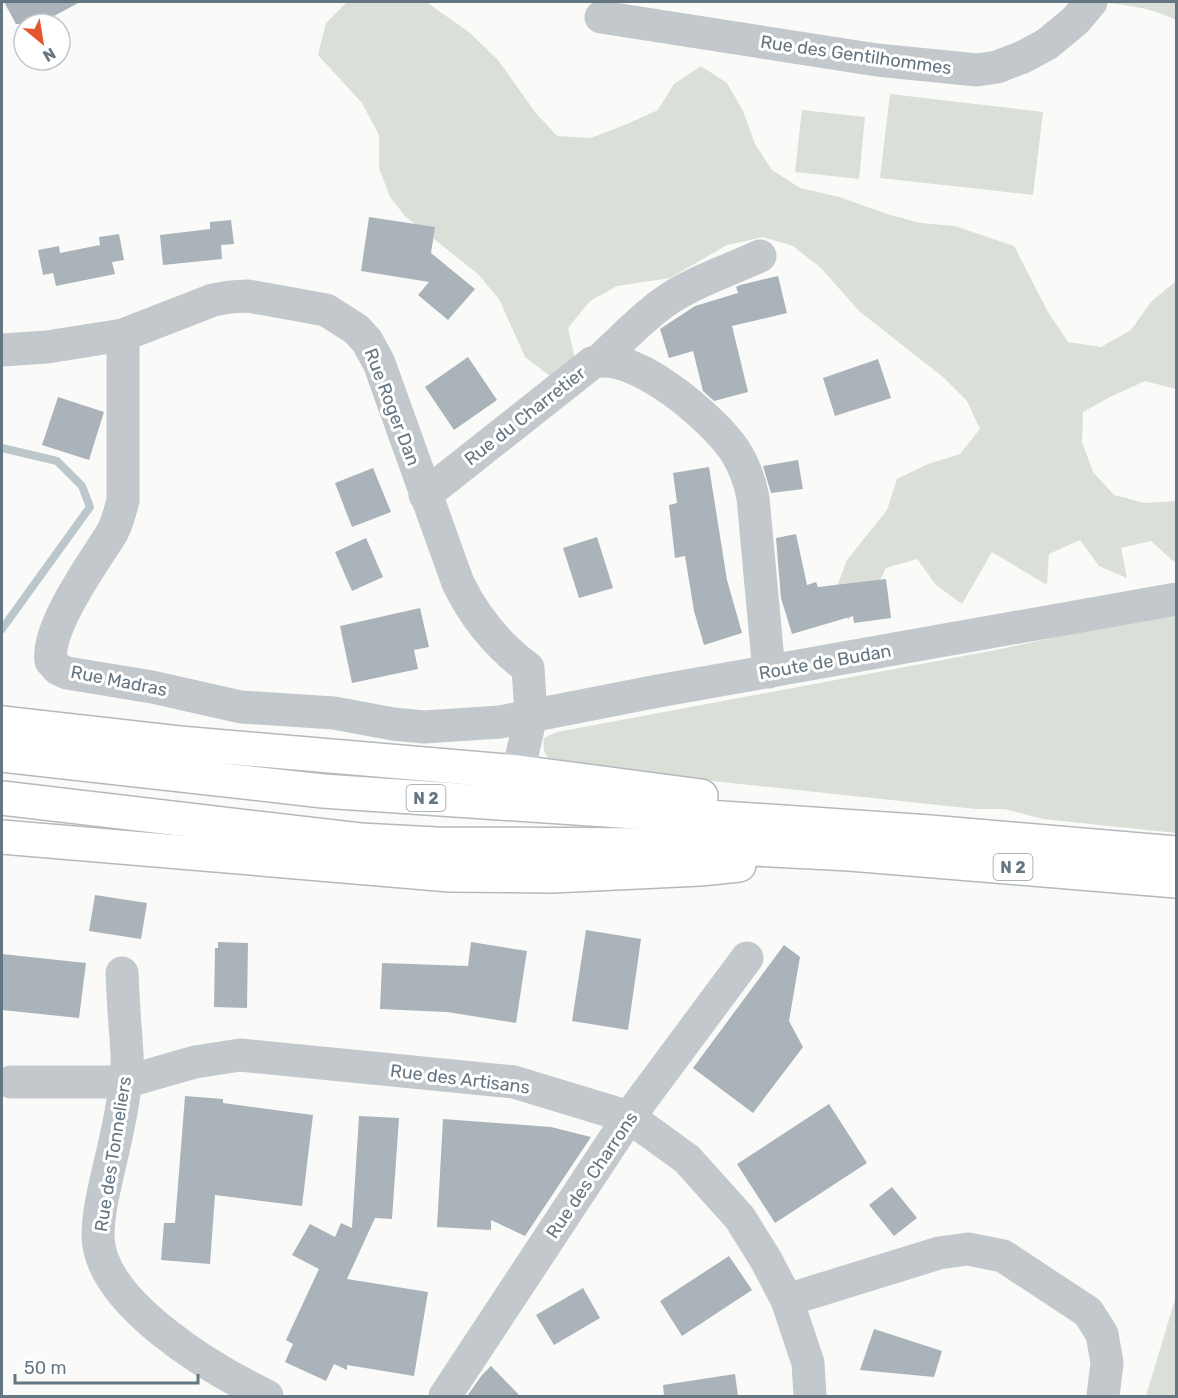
<svg xmlns="http://www.w3.org/2000/svg" width="1178" height="1398" font-family="Rubik,sans-serif">
	<rect width="100%" height="100%" fill="#fafaf8"/>
	<g fill="#dadfd7">
		<polygon points="347,2 426,2 469,32 498,60 535,112 557,136 591,138 627,124 658,110 674,84 701,66 727,83 743,111 755,144 772,170 800,188 839,197 890,215 921,223 955,226 1014,246 1048,312 1068,342 1101,347 1131,330 1151,302 1176,281 1176,389 1145,381 1112,396 1083,412 1082,442 1093,472 1114,495 1145,503 1176,501 1176,561 1174,562 1151,541 1121,548 1127,578 1099,566 1080,540 1049,554 1047,585 992,552 962,604 936,585 917,559 886,568 873,595 848,620 836,589 847,560 887,510 897,479 928,464 960,454 980,429 967,401 943,377 859,311 821,268 793,246 763,237 727,245 670,278 617,286 590,301 568,328 575,359 550,376 525,357 499,299 478,274 405,216 390,197 379,168 379,135 362,103 318,55 326,23"/>
		<path d="M 1093,2 L 1176,2 L 1176,20 C 1150,7 1122,4 1093,2 Z"/>
		<polygon points="890,94 1043,112 1033,195 880,178"/>
		<polygon points="802,110 865,117 859,179 795,172"/>
		<path d="M 1176,611 L 1176,833 L 1043,819 L 1005,809 L 976,809 L 560,765 C 546,759 542,753 544,738 L 557,732 L 996,650 Z"/>
		<polygon points="1176,1296 1176,1396 1146,1396"/>
	</g>
	<g fill="none" stroke-linecap="round" stroke-linejoin="round">
		<polyline stroke="#bbc7cb" stroke-width="8" points="2,448 57,461 82,486 90,507 2,629"/>
	</g>
	<g fill="#aab3b9">
		<polygon points="4,2 80,2 39,24 16,24"/>
		<polygon points="369,217 435,227 431,253 475,289 448,320 418,295 429,282 361,271"/>
		<polygon points="231,220 234,244 221,245 222,259 163,265 160,235 210,229 210,222"/>
		<polygon points="119,234 124,260 112,262 115,274 56,286 53,273 43,275 38,250 59,246 60,253 100,245 99,237"/>
		<polygon points="778,276 787,313 732,326 748,392 714,401 703,391 693,351 669,358 660,329 695,306 738,293 736,287 740,285"/>
		<polygon points="468,357 497,400 454,430 425,387"/>
		<polygon points="878,359 891,398 835,416 823,378"/>
		<polygon points="58,397 104,412 89,460 42,445"/>
		<polygon points="798,460 803,489 771,493 763,466"/>
		<polygon points="709,467 727,580 742,633 704,645 694,611 685,556 675,558 669,505 677,503 673,473"/>
		<polygon points="373,468 391,512 352,527 335,483"/>
		<polygon points="796,534 807,585 816,582 818,587 886,579 891,618 854,623 853,616 792,634 781,598 776,538"/>
		<polygon points="597,537 613,588 579,598 563,548"/>
		<polygon points="366,538 383,577 352,591 335,552"/>
		<polygon points="420,608 429,647 414,650 418,669 352,683 340,626"/>
		<polygon points="95,895 147,903 141,939 89,931"/>
		<polygon points="586,930 641,939 628,1030 572,1021"/>
		<polygon points="218,942 248,943 247,1008 214,1007 215,948 218,948"/>
		<polygon points="471,942 527,951 516,1023 447,1012 380,1009 382,963 468,966"/>
		<polygon points="784,945 800,957 789,1021 803,1047 753,1113 693,1068"/>
		<polygon points="2,954 86,963 79,1018 2,1010"/>
		<polygon points="185,1096 223,1099 223,1103 313,1115 302,1206 215,1195 210,1264 161,1260 164,1223 175,1223"/>
		<polygon points="829,1104 867,1163 775,1223 737,1164"/>
		<polygon points="359,1116 399,1118 392,1219 375,1218 347,1279 428,1292 414,1376 347,1365 347,1370 334,1364 326,1381 285,1362 293,1344 286,1340 319,1269 292,1255 310,1224 335,1237 341,1223 352,1228"/>
		<polygon points="443,1119 551,1127 591,1137 525,1236 491,1220 491,1230 437,1227"/>
		<polygon points="892,1187 917,1218 894,1236 869,1205"/>
		<polygon points="729,1256 752,1290 682,1336 660,1301"/>
		<polygon points="583,1288 600,1318 554,1345 536,1315"/>
		<polygon points="874,1329 942,1351 934,1377 860,1370"/>
		<polygon points="491,1366 520,1396 467,1396 482,1375"/>
		<polygon points="735,1374 738,1396 664,1396 663,1385"/>
	</g>
	<g fill="none" stroke-linecap="round" stroke-linejoin="round">
		<defs>
			<g id="highway">
				<polyline points="2,723 179,743 518,772 701,796"/>
				<polyline points="2,755 323,791 930,832 1176,853"/>
				<polyline points="2,798 360,840 436,844 674,845 850,854 1176,881"/>
				<polyline points="2,837 450,875 552,876 700,869 739,865"/>
			</g>
		</defs>
		<use href="#highway" stroke="#b4b9bd" stroke-width="36"/>
		<g stroke="#c3c8cc" stroke-width="33">
			<polyline points="601,17 877,60 977,70 997,67 1023,57 1047,44 1076,20 1091,2"/>
			<path d="M 123,335 L 123,501 C 119,514 117,526 110,536 C 92,565 46,628 51,661 L 58,669 L 67,673 L 152,687 L 241,707 L 334,713 L 393,724 L 424,727 L 500,722 L 658,691 L 1176,599"/>
			<path d="M 2,350 L 47,347 L 123,335 L 213,300 L 230,297 L 248,296 L 326,310 L 356,329 L 367,341 L 379,363 L 458,583 C 475,618 497,645 528,668 L 531,716 L 518,772"/>
			<path d="M 601,359 C 621,340 641,319 663,303 C 692,282 728,271 760,256"/>
			<path d="M 425,495 L 592,363 C 632,348 714,419 735,451 C 744,465 750,482 753,498 L 769,672"/>
			<path d="M 122,973 C 123,995 124,1016 126,1037 C 126,1046 128,1056 127,1065 C 125,1099 117,1134 109,1168 C 104,1190 98,1213 98,1236 C 99,1303 213,1370 267,1396"/>
			<polyline points="11,1082 125,1082 195,1062 240,1055 514,1082 629,1117 687,1159 740,1218 766,1260 787,1300 808,1363 810,1396"/>
			<polyline points="787,1300 939,1253 968,1249 1003,1256 1088,1312 1102,1334 1107,1363 1103,1396"/>
			<polyline points="445,1396 629,1117 747,958"/>
		</g>
		<use href="#highway" stroke="#fff" stroke-width="33"/>
	</g>
	<g text-anchor="middle" dominant-baseline="central" stroke-width="6" stroke-linejoin="round" paint-order="stroke">
		<g fill="#fff" stroke="#939fa8" stroke-width="1.5">
			<rect x="406.5" y="785" width="39" height="26" rx="4.5"/>
			<rect x="993.5" y="854" width="39" height="26" rx="4.5"/>
		</g>
		<g font-size="16" font-weight="bold" fill="#657683">
			<text x="426" y="798">N 2</text>
			<text x="1013" y="867">N 2</text>
		</g>
		<g font-size="18" fill="#657683" stroke="#fff">
			<text transform="translate(856 55) rotate(8)">Rue des Gentilhommes</text>
			<text transform="translate(392 407) rotate(69)">Rue Roger Dan</text>
			<text transform="translate(525 416) rotate(-38)">Rue du Charretier</text>
			<text transform="translate(825 662) rotate(-10)">Route de Budan</text>
			<text transform="translate(119 681) rotate(11)">Rue Madras</text>
			<text transform="translate(460 1079) rotate(7)">Rue des Artisans</text>
			<text transform="translate(113 1154) rotate(-81)">Rue des Tonneliers</text>
			<text transform="translate(592 1175) rotate(-56)">Rue des Charrons</text>
		</g>
	</g>
	<rect width="1178" height="1398" fill="none" stroke="#657683" stroke-width="6"/>
	<g transform="translate(42 42) rotate(150)"><circle r="28" fill="#ffffff" stroke="#c1c8cd" stroke-width="1.5"/>
	<path d="M0-4.5L10 22L0 15L-10 22Z" fill="#e4572e"/>
	<text y="-9" font-size="16" font-weight="bold" text-anchor="middle" fill="#657683">N</text>
	</g>
	<path d="M15 1374v9h183v-9" fill="none" stroke="#657683" stroke-width="3"/>
	<text x="24" y="1374" font-size="18" fill="#657683" stroke="#ffffff" stroke-width="4.5" paint-order="stroke">50 m</text>
</svg>
